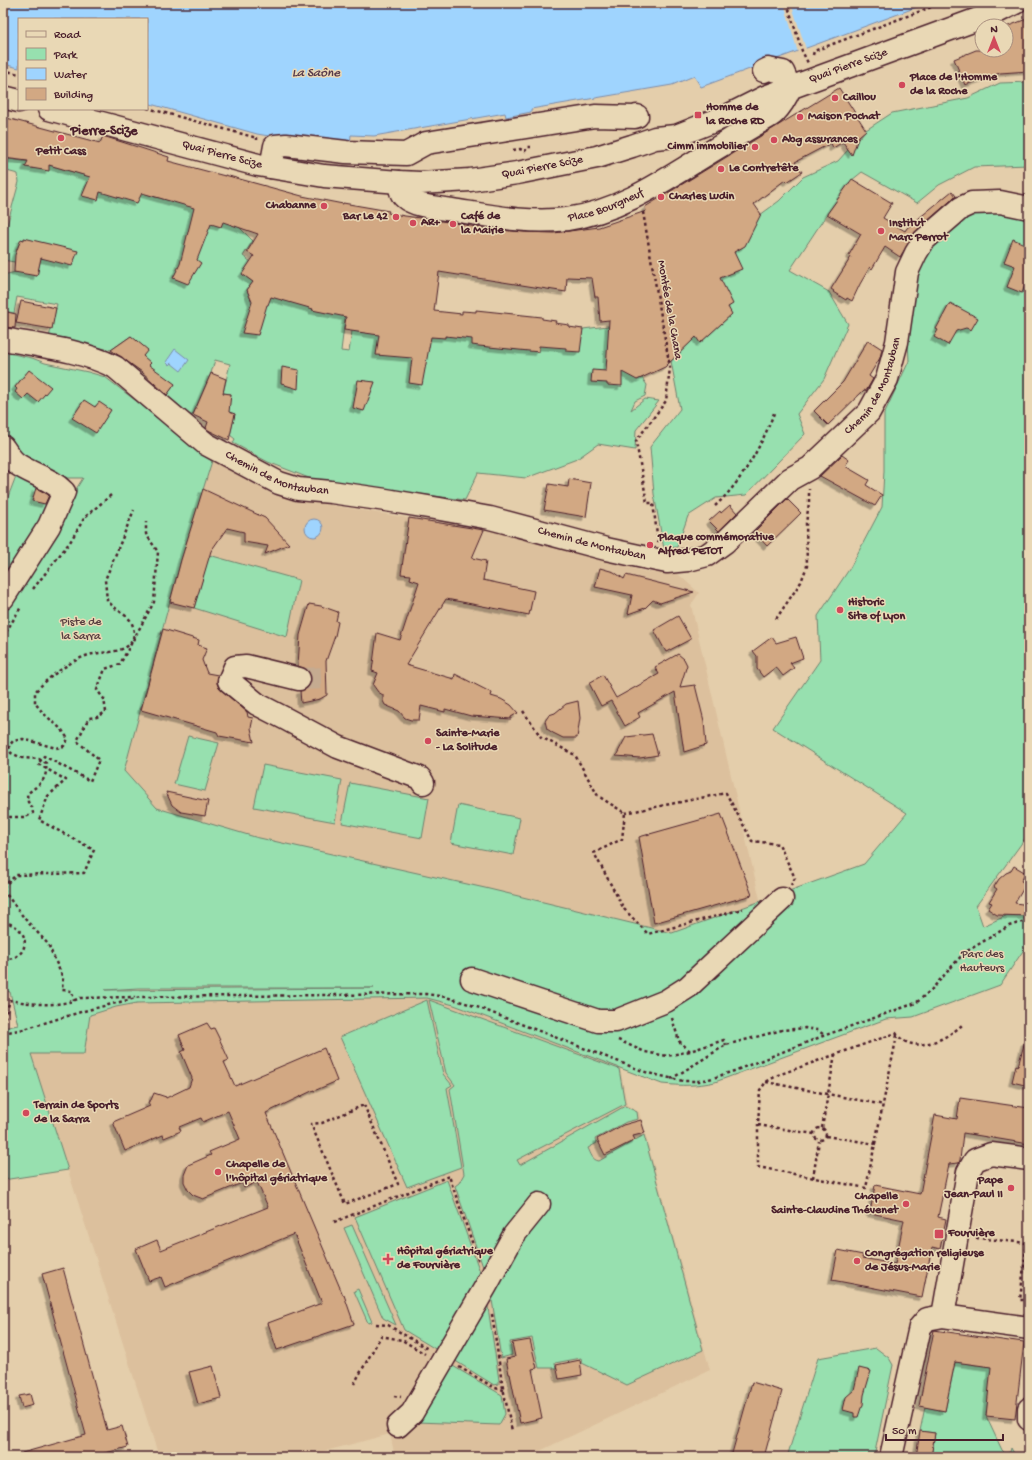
<svg xmlns="http://www.w3.org/2000/svg" width="1032" height="1460" font-family="'Gochi Hand',sans-serif">
	<defs>
		<filter id="shadow"><feDropShadow dx="-3.5" dy="3.5" stdDeviation="0" flood-color="#0004"/></filter>
	</defs>
	<rect width="100%" height="100%" fill="#e4ceab"/>
	<filter id="ink" filterUnits="userSpaceOnUse"><feTurbulence type="fractalNoise" baseFrequency=".025" numOctaves="2"/><feDisplacementMap in="SourceGraphic" scale="8" xChannelSelector="R" yChannelSelector="G"/><feConvolveMatrix kernelMatrix="1 2 1 2 8 2 1 2 1" color-interpolation-filters="sRGB"/></filter>
	<g filter="url(#ink)">
		<g fill="#dcc09d">
			<polygon points="212,461 276,496 409,518 485,528 647,572 678,574 699,593 691,605 766,925 680,982 114,839 124,771 181,560"/>
			<polygon points="427,998 454,1005 620,1067 627,1105 639,1112 710,1370 527,1457 395,1457 390,1434 303,1457 159,1457 31,1054 84,1054 90,1015 116,1007 137,1003"/>
		</g>
		<g fill="#97e0af" stroke="#70806d" fill-rule="evenodd">
			<polygon points="1029,82 1029,165 974,167 939,185 917,203 862,172 852,180 827,214 790,270 829,292 848,324 824,379 797,414 805,434 746,495 716,498 688,516 677,547 664,549 654,494 650,447 680,409 671,361 727,306 719,279 734,252 760,215 779,201 803,177 838,161 866,130 892,113 968,98 1000,83"/>
			<polygon points="3,158 49,165 133,189 155,197 226,214 233,225 239,227 253,241 243,256 251,262 242,274 253,282 247,290 250,298 272,292 341,314 345,318 341,351 349,352 352,331 420,340 430,337 583,329 608,326 621,362 637,380 642,378 647,385 645,396 635,401 631,410 645,399 659,401 636,430 635,450 598,444 577,459 526,478 478,473 465,500 314,480 268,462 233,443 235,439 230,435 235,414 228,412 231,394 223,393 230,364 215,360 211,373 192,416 167,395 175,384 161,380 149,372 143,356 147,350 131,336 111,350 49,337 57,304 17,297 14,313 3,311 3,275 20,271 37,276 41,258 21,240 16,250 21,256 20,263 3,260 3,229 6,229 19,182 18,174 3,170"/>
			<path d="M 972,210 L 1029,213 L 1029,833 L 976,906 L 983,926 L 1008,915 L 1029,916 L 1029,942 L 1000,985 L 913,1017 L 886,1019 L 715,1082 C 697,1086 681,1086 662,1084 L 454,1005 L 427,998 L 137,1003 L 116,1007 L 90,1015 L 84,1054 L 31,1054 L 68,1170 L 3,1180 L 3,1028 L 18,1025 L 10,992 L 3,990 L 3,606 L 83,478 L 60,478 L 17,454 L 3,440 L 3,352 L 32,358 L 45,363 L 88,372 L 105,377 L 140,404 L 199,453 L 212,461 L 181,560 L 124,771 L 157,808 L 255,837 L 485,888 L 672,933 L 864,864 L 907,813 L 773,728 L 820,660 L 818,616 L 850,568 L 882,507 L 884,471 L 884,414 L 909,361 L 907,322 L 920,262 L 956,223 ZM 138,988 L 374,988 L 105,990 Z"/>
			<polygon points="16,476 60,493 3,587 3,510"/>
			<polygon points="209,555 299,580 287,637 194,608"/>
			<polygon points="188,736 219,743 205,791 174,784"/>
			<polygon points="263,765 342,780 335,822 254,807"/>
			<polygon points="350,783 429,798 422,838 342,823"/>
			<polygon points="458,805 520,818 513,855 451,843"/>
			<polygon points="427,1000 443,1074 452,1085 447,1088 461,1167 407,1187 340,1037"/>
			<path d="M 429,1000 L 619,1069 L 625,1104 L 517,1160 L 520,1165 L 625,1106 L 637,1112 L 638,1119 L 626,1122 L 595,1139 L 597,1143 L 588,1148 C 591,1154 592,1160 599,1161 L 644,1135 L 703,1350 L 627,1385 L 582,1363 L 581,1358 L 555,1363 L 556,1368 L 539,1368 L 532,1338 L 510,1342 L 512,1355 L 501,1358 L 490,1287 L 455,1186 L 459,1183 L 464,1174 L 450,1089 L 455,1085 L 446,1073 Z"/>
			<polygon points="447,1180 484,1283 442,1353 404,1330 355,1217"/>
			<polygon points="352,1225 396,1325 383,1318 344,1228"/>
			<polygon points="358,1289 372,1322 368,1323 354,1291"/>
			<polygon points="486,1294 499,1380 499,1384 494,1385 449,1357"/>
			<polygon points="876,1348 889,1358 893,1365 874,1457 787,1457 818,1358"/>
			<polygon points="446,1362 502,1395 505,1414 499,1425 416,1422"/>
			<polygon points="955,1362 992,1367 986,1416 1002,1450 1005,1453 1010,1452 1011,1448 1016,1457 931,1457 935,1433 920,1431 925,1407 945,1411"/>
		</g>
		<g fill="#9fd4fe" stroke="#7d8caa">
			<polygon points="3,3 928,3 701,87 694,76 672,85 531,109 531,112 506,117 505,113 374,136 351,135 350,146 298,141 257,134 147,103 147,19 19,19 19,68 3,64"/>
			<polygon points="175,349 189,360 181,371 171,363 169,365 166,362"/>
			<circle cx="314" cy="528" r="9"/>
		</g>
		<polygon fill="#e4ceab" points="784,3 791,3 806,49 798,53"/>
		<g fill="#d2a883" stroke="#4a1f2b" filter="url(#shadow)">
			<polygon points="1029,18 1029,71 1000,73 965,85 954,59 976,50 1006,50 1006,27"/>
			<polygon points="839,88 866,130 859,136 852,155 843,142 833,148 831,143 795,162 802,172 787,182 785,180 754,204 761,214 745,246 734,252 742,269 720,278 733,304 728,307 732,314 700,343 696,337 665,367 637,380 622,372 622,386 607,385 607,383 591,382 592,370 606,371 609,320 600,321 598,297 595,297 592,278 567,277 566,292 439,272 434,311 462,314 462,311 476,312 476,310 542,317 542,319 556,321 555,323 569,325 569,327 583,329 580,352 566,351 566,348 539,346 539,352 479,346 472,345 472,339 445,336 445,338 431,337 422,385 409,383 412,358 376,355 379,335 344,330 346,317 312,310 313,309 271,297 268,305 267,305 258,335 242,333 252,302 247,290 253,282 242,274 254,256 247,252 258,234 223,222 221,227 211,224 197,260 201,263 188,284 173,278 180,264 194,208 142,193 137,203 100,192 98,200 82,196 90,177 49,165 49,171 25,167 28,161 3,158 3,117 100,143 103,136 169,157 168,161 225,176 225,175 302,196 343,204 343,203 389,211 388,213 405,216 449,222 487,229 524,232 554,233 599,227 646,211 645,207"/>
			<polygon points="852,179 892,203 883,218 905,231 907,228 952,191 956,196 916,231 900,257 885,247 872,269 870,267 860,284 852,301 847,298 846,300 833,292 834,291 831,289 851,257 849,255 861,234 827,214"/>
			<polygon points="24,238 78,251 72,266 41,258 37,276 14,272 15,255 21,239 24,240"/>
			<polygon points="1013,239 1029,246 1029,275 1022,293 1007,287 1015,266 1004,262"/>
			<polygon points="21,301 56,308 52,329 16,323"/>
			<polygon points="950,303 978,318 971,330 966,328 956,331 948,345 934,337 938,330 936,329"/>
			<polygon points="3,311 16,314 15,328 3,327"/>
			<polygon points="131,336 148,350 143,356 151,363 149,365 175,384 167,395 142,372 111,350"/>
			<polygon points="868,340 882,349 880,358 869,376 873,379 866,391 864,390 828,425 814,411 843,382"/>
			<polygon points="282,367 299,370 298,389 285,385 285,384 281,383"/>
			<polygon points="29,370 51,387 38,402 28,394 23,399 15,392 17,389 15,387"/>
			<polygon points="211,373 226,379 223,393 231,394 229,412 235,414 229,440 208,430 206,428 208,422 193,415"/>
			<polygon points="358,380 375,382 364,411 353,408"/>
			<polygon points="84,400 95,407 99,402 111,410 96,433 72,418"/>
			<polygon points="842,455 849,460 845,466 869,480 866,485 882,495 875,506 820,476"/>
			<polygon points="569,479 591,483 586,517 544,510 549,484 568,487"/>
			<polygon points="36,488 49,495 45,504 32,501"/>
			<polygon points="203,489 265,518 289,544 265,554 268,546 244,542 244,532 227,528 211,551 194,608 170,602 181,560"/>
			<polygon points="787,499 801,513 767,546 754,532"/>
			<polygon points="730,505 737,513 719,531 709,521 720,511 721,513"/>
			<polygon points="409,518 484,530 472,558 486,561 483,580 534,591 529,615 446,599 406,665 454,679 455,674 492,693 491,696 501,699 511,705 518,713 511,717 511,719 471,716 445,709 445,712 421,706 419,720 411,720 405,718 399,711 385,705 383,701 383,695 378,692 373,685 378,673 372,671 377,633 400,640 419,582 410,579 411,575 401,574"/>
			<polygon points="600,568 614,572 624,579 626,575 694,592 660,603 653,600 645,608 628,614 632,595 595,587"/>
			<polygon points="309,604 321,606 338,612 336,621 338,622 335,636 326,661 327,695 320,699 301,703 300,691 308,688 311,682 311,675 308,670 298,666 300,635"/>
			<polygon points="678,616 691,639 666,652 654,630"/>
			<polygon points="163,629 199,640 198,645 207,648 202,660 207,673 218,675 217,683 219,688 247,712 248,717 253,718 251,728 254,742 219,736 217,732 141,710"/>
			<polygon points="772,637 776,643 796,637 803,658 790,663 794,668 783,676 776,667 763,677 757,669 757,656 753,651"/>
			<polygon points="678,654 684,659 687,665 680,687 695,685 704,721 706,745 684,752 675,692 638,713 640,717 625,726 611,701 601,706 589,683 603,675 616,698 659,674 655,667"/>
			<polygon points="578,701 580,718 577,738 563,738 553,733 547,729 545,721 549,715 555,713 566,704"/>
			<polygon points="652,734 658,755 640,758 616,756 626,737"/>
			<polygon points="166,792 208,801 205,816 181,812 172,805"/>
			<polygon points="721,814 752,895 654,923 639,837"/>
			<polygon points="1014,866 1026,873 1021,881 1026,884 1015,903 1029,905 1029,916 997,915 988,909 992,903 989,902 997,889 994,887 999,879 1006,873 1011,871"/>
			<polygon points="207,1023 211,1029 214,1028 218,1036 229,1060 224,1062 235,1086 324,1048 337,1081 314,1091 314,1090 266,1113 343,1295 344,1295 354,1324 277,1350 268,1323 322,1303 294,1234 165,1287 161,1277 149,1281 136,1249 157,1240 161,1250 268,1207 257,1182 244,1188 242,1183 203,1199 193,1195 188,1190 184,1182 184,1175 188,1165 211,1155 209,1152 240,1139 228,1111 203,1122 201,1118 179,1127 181,1131 164,1138 163,1135 125,1151 113,1122 150,1106 148,1102 151,1100 154,1093 166,1097 166,1098 189,1087 192,1078 181,1052 185,1050 179,1035"/>
			<polygon points="1025,1041 1029,1042 1029,1086 1012,1082 1016,1065 1018,1066"/>
			<polygon points="960,1098 1029,1108 1029,1144 963,1133 960,1160 959,1163 949,1164 938,1217 946,1219 940,1249 932,1247 922,1297 832,1280 838,1250 863,1255 862,1258 895,1264 904,1220 870,1213 875,1185 920,1194 935,1115 957,1119"/>
			<polygon points="641,1120 645,1133 633,1136 635,1140 605,1155 597,1139 623,1125"/>
			<polygon points="63,1268 107,1430 122,1426 128,1447 90,1457 22,1457 22,1453 86,1435 42,1274"/>
			<polygon points="934,1330 1009,1341 1009,1340 1024,1342 1015,1419 986,1416 991,1367 955,1362 945,1411 919,1406"/>
			<polygon points="530,1340 537,1368 532,1369 542,1418 520,1423 510,1374 509,1374 506,1359 515,1357 512,1343"/>
			<polygon points="580,1360 582,1375 559,1379 556,1365"/>
			<polygon points="213,1366 221,1398 198,1404 189,1372"/>
			<polygon points="859,1368 871,1371 864,1395 863,1405 861,1408 858,1417 854,1417 854,1413 843,1410 846,1397 854,1390"/>
			<polygon points="752,1382 782,1391 764,1457 731,1457"/>
			<polygon points="30,1394 33,1405 22,1408 19,1396"/>
			<polygon points="920,1431 935,1433 931,1457 916,1457"/>
		</g>
		<g fill="none" stroke-linecap="round" stroke-linejoin="round">
			<polyline stroke="#c5ab91" stroke-width="22" stroke-dasharray="22 11" stroke-linecap="butt" points="299,679 327,678"/>
			<defs>
				<g id="minor">
					<polyline points="271,167 275,146 286,145 346,152 406,154 426,143 595,116 635,117 637,116"/>
					<path id="s1" d="M 399,182 C 400,186 400,191 402,194 C 408,206 440,208 453,210 C 491,216 529,224 567,219 C 625,211 673,174 722,145 C 734,137 746,130 758,123 C 763,120 770,117 774,113 C 781,106 786,98 790,88 L 783,72 L 768,69 L 764,71"/>
					<path id="s2" d="M 3,339 C 41,346 81,350 115,367 L 206,444 L 279,483 L 298,489 L 331,492 L 386,500 L 440,509 L 490,518 L 606,549 L 657,560 L 667,562 L 688,560 L 707,555 L 725,542 L 790,479 L 810,468 L 869,412 L 887,379 L 897,342 L 907,272 L 916,253 L 924,240 L 961,208 L 972,203 L 1000,202 L 1029,208"/>
					<path d="M 3,447 C 7,453 12,461 17,464 C 33,475 51,478 64,492 L 49,526 L 3,598"/>
					<polyline points="299,679 246,666 235,667 229,681 257,704 286,719 338,747 420,778 423,783"/>
					<polyline points="472,979 598,1021 616,1021 666,1001 688,987 782,899"/>
					<polyline points="943,1316 968,1172 975,1160 991,1154 1029,1159"/>
					<polyline points="1029,1409 1029,1419"/>
					<polyline points="398,1426 412,1413 486,1286 514,1235 539,1204"/>
					<polyline points="891,1457 920,1327 927,1319 943,1316 1029,1328"/>
				</g>
				<g id="major">
					<polyline points="3,97 19,101"/>
					<path id="s3" d="M 49,109 L 258,165 L 324,176 L 399,182 L 420,183 L 470,180 L 517,173 L 597,157 L 632,146 L 655,138 L 676,136 L 729,115 L 765,97 L 997,12 L 1015,3"/>
				</g>
			</defs>
			<use href="#minor" stroke="#4a1f2b" stroke-width="25"/>
			<use href="#major" stroke="#4a1f2b" stroke-width="25"/>
			<g stroke="#4a1f2b" stroke-width="2.5" stroke-dasharray="3 3" stroke-linecap="butt">
				<polyline points="787,3 802,51 808,63"/>
				<polyline points="813,55 814,51 942,3"/>
				<polyline points="3,70 19,74"/>
				<polyline points="147,108 257,138 257,140"/>
				<polyline points="513,150 520,149 525,151 528,147 531,147"/>
				<polyline points="643,212 670,368 666,401 636,441 647,503 653,503 658,542"/>
				<path d="M 715,506 C 741,483 762,445 774,413"/>
				<polyline points="33,589 70,542 85,517 111,495"/>
				<polyline points="776,619 801,582 807,566 806,523 809,503 809,489"/>
				<polyline points="3,637 21,607"/>
				<polyline points="523,711 541,737 575,755 598,796 625,813 622,839 594,853 624,909 648,934 743,909"/>
				<polyline points="625,813 726,793 752,841 779,844 795,878 791,885"/>
				<path d="M 3,817 L 26,817 L 33,813 L 32,807 L 28,802 L 27,794 C 39,784 48,781 46,763 L 39,759 L 22,758 L 11,753 L 9,746 L 13,741 L 23,739 L 56,748 L 64,746 L 68,739 L 62,730 L 43,713 L 35,703 L 35,692 C 47,678 75,657 93,654 C 103,652 117,653 126,647 C 135,642 136,629 130,620 C 124,613 113,608 107,600 L 105,580 L 134,510"/>
				<polyline points="3,862 7,865 6,874 3,876"/>
				<polyline points="3,887 16,875 84,873 94,850 39,820 48,796 66,780 38,764 44,756 90,781 99,760 77,741 89,718 97,717 106,712 104,699 97,690 105,669 120,664 154,602 158,552 146,534 146,522"/>
				<polyline points="3,890 25,919 48,944 63,978 62,990 72,991 74,1001"/>
				<path d="M 3,922 C 34,927 30,961 3,959"/>
				<path d="M 3,999 C 28,1003 56,1009 80,998 L 135,997"/>
				<polyline points="672,1018 679,1041 690,1051 724,1040 726,1045"/>
				<polyline points="3,1024 10,1000"/>
				<polyline points="3,1033 24,1029 84,1011 140,997 426,994 446,997 469,1004 648,1073 683,1081 699,1081 713,1078 734,1071 823,1036 916,1003 931,990 964,953 1009,926 1025,921 1029,921"/>
				<path d="M 897,1035 L 866,1188 L 758,1167 L 758,1125 L 760,1090 L 766,1082 L 778,1075 L 896,1033 C 911,1056 946,1040 962,1025"/>
				<polyline points="618,1040 645,1052 667,1056 690,1051"/>
				<polyline points="671,1079 726,1045 782,1030 805,1028 817,1030 823,1034 823,1036"/>
				<polyline points="766,1082 884,1105"/>
				<polygon points="364,1105 398,1184 345,1204 311,1124 322,1123"/>
				<polyline points="758,1125 814,1134"/>
				<polyline points="822,1128 835,1054"/>
				<circle cx="820" cy="1134" r="6"/>
				<polyline points="826,1136 876,1144"/>
				<polyline points="813,1178 819,1141"/>
				<polyline points="334,1222 449,1176 479,1262"/>
				<polyline points="1029,1223 1020,1300 1029,1300"/>
				<polyline points="976,1238 1027,1243"/>
				<polyline points="492,1314 502,1383 512,1431"/>
				<polyline points="376,1324 388,1325 428,1349"/>
				<polyline points="459,1367 495,1388 504,1390"/>
				<polyline points="354,1384 381,1336 402,1340 425,1354"/>
				<polyline points="394,1396 401,1397"/>
			</g>
			<use href="#minor" stroke="#e9d8b5" stroke-width="22"/>
			<use href="#major" stroke="#e9d8b5" stroke-width="22"/>
		</g>
	</g>
	<g fill="#d1495b" stroke="#e9d8b5" stroke-width="1.5">
		<circle cx="902" cy="85" r="4"/>
		<circle cx="835" cy="98" r="4"/>
		<rect x="694" y="111" width="8" height="8" rx="2"/>
		<circle cx="800" cy="117" r="4"/>
		<circle cx="61" cy="138" r="4"/>
		<circle cx="774" cy="140" r="4"/>
		<circle cx="755" cy="147" r="4"/>
		<circle cx="721" cy="169" r="4"/>
		<circle cx="661" cy="197" r="4"/>
		<circle cx="324" cy="206" r="4"/>
		<circle cx="396" cy="217" r="4"/>
		<circle cx="413" cy="223" r="4"/>
		<circle cx="453" cy="224" r="4"/>
		<circle cx="881" cy="231" r="4"/>
		<circle cx="650" cy="545" r="4"/>
		<circle cx="840" cy="610" r="4"/>
		<circle cx="428" cy="741" r="4"/>
		<circle cx="26" cy="1113" r="4"/>
		<circle cx="218" cy="1172" r="4"/>
		<circle cx="1011" cy="1188" r="4"/>
		<circle cx="906" cy="1204" r="4"/>
		<rect x="934" y="1229" width="10" height="10" rx="2"/>
		<path d="M386 1253h4v4h4v4h-4v4h-4v-4h-4v-4h4z"/>
		<circle cx="857" cy="1261" r="4"/>
	</g>
	<g text-anchor="middle" dominant-baseline="central" stroke-width="3" stroke-linejoin="round" paint-order="stroke">
		<g font-size="12" fill="#4a1f2b" stroke="#e9d8b5">
			<text stroke="none"><textPath href="#s3" startOffset="827">Quai Pierre Scize</textPath></text>
			<text stroke="none"><textPath href="#s3" startOffset="179">Quai Pierre Scize</textPath></text>
			<text stroke="none"><textPath href="#s3" startOffset="503">Quai Pierre Scize</textPath></text>
			<text stroke="none"><textPath href="#s1" startOffset="223">Place Bourgneuf</textPath></text>
			<text transform="translate(669 310) rotate(80)">Montée de la Chana</text>
			<text stroke="none"><textPath href="#s2" startOffset="997">Chemin de Montauban</textPath></text>
			<text stroke="none"><textPath href="#s2" startOffset="313">Chemin de Montauban</textPath></text>
			<text stroke="none"><textPath href="#s2" startOffset="637">Chemin de Montauban</textPath></text>
		</g>
		<g font-size="12" font-weight="bold" fill="#4a1f2b" stroke="#e9d8b5" text-anchor="start">
			<text x="910" y="78">Place de l'Homme<tspan x="910" dy="14">de la Roche</tspan></text>
			<text x="843" y="98">Caillou</text>
			<text x="706" y="108">Homme de<tspan x="706" dy="14">la Roche RD</tspan></text>
			<text x="808" y="117">Maison Pochat</text>
			<text x="782" y="140">Abg assurances</text>
			<text x="747" y="147" text-anchor="end">Cimm immobilier</text>
			<text x="61" y="152" text-anchor="middle">Petit Cass</text>
			<text x="729" y="169">Le Contretête</text>
			<text x="669" y="197">Charles Ludin</text>
			<text x="316" y="206" text-anchor="end">Chabanne</text>
			<text x="388" y="217" text-anchor="end">Bar Le 42</text>
			<text x="461" y="217">Café de<tspan x="461" dy="14">la Mairie</tspan></text>
			<text x="421" y="223">AR+</text>
			<text x="889" y="224">Institut<tspan x="889" dy="14">Marc Perrot</tspan></text>
			<text x="658" y="538">Plaque commémorative<tspan x="658" dy="14">Alfred PETOT</tspan></text>
			<text x="848" y="603">Historic<tspan x="848" dy="14">Site of Lyon</tspan></text>
			<text x="436" y="734">Sainte-Marie<tspan x="436" dy="14">- La Solitude</tspan></text>
			<text x="34" y="1106">Terrain de Sports<tspan x="34" dy="14">de la Sarra</tspan></text>
			<text x="226" y="1165">Chapelle de<tspan x="226" dy="14">l'hôpital gériatrique</tspan></text>
			<text x="1003" y="1181" text-anchor="end">Pape<tspan x="1003" dy="14">Jean-Paul II</tspan></text>
			<text x="898" y="1197" text-anchor="end">Chapelle<tspan x="898" dy="14">Sainte-Claudine Thévenet</tspan></text>
			<text x="948" y="1234">Fourvière</text>
			<text x="397" y="1252">Hôpital gériatrique<tspan x="397" dy="14">de Fourvière</tspan></text>
			<text x="865" y="1254">Congrégation religieuse<tspan x="865" dy="14">de Jésus-Marie</tspan></text>
		</g>
		<g font-size="12" fill="#563c3f" stroke="#e9d8b5">
			<text x="81" y="623">Piste de<tspan x="81" dy="14">la Sarra</tspan></text>
			<text x="982" y="955">Parc des<tspan x="982" dy="14">Hauteurs</tspan></text>
		</g>
		<g font-size="13" font-style="italic" fill="#573a4b" stroke="#e9d8b5">
			<text x="316" y="73">La Saône</text>
		</g>
		<g font-size="14" font-weight="bold" fill="#4a1f2b" stroke="#e9d8b5">
			<text x="104" y="131">Pierre-Scize</text>
		</g>
	</g>
	<rect width="1032" height="1460" fill="none" stroke="#e9d8b5" stroke-width="16"/>
	<rect x="8" y="8" width="1016" height="1444" fill="none" stroke="#4a1f2b" stroke-width="1.5" filter="url(#ink)"/>
	<rect x="18" y="18" width="130" height="92" fill="#e9d8b5" stroke="#a98e7e"/>
	<rect x="26" y="31" width="20" height="6" fill="#e9d8b5" stroke="#a98e7e"/>
	<text x="54" y="38" font-size="12" fill="#4a1f2b">Road</text>
	<rect x="26" y="48" width="20" height="12" fill="#97e0af" stroke="#a98e7e"/>
	<text x="54" y="58" font-size="12" fill="#4a1f2b">Park</text>
	<rect x="26" y="68" width="20" height="12" fill="#9fd4fe" stroke="#a98e7e"/>
	<text x="54" y="78" font-size="12" fill="#4a1f2b">Water</text>
	<rect x="26" y="88" width="20" height="12" fill="#d2a883" stroke="#a98e7e"/>
	<text x="54" y="98" font-size="12" fill="#4a1f2b">Building</text>
	<g transform="translate(994 38)"><circle r="19" fill="#e9d8b5" stroke="#a98e7e"/>
	<path d="M0-3L7 15L0 10L-7 15Z" fill="#d1495b"/>
	<text y="-6" font-size="11" font-weight="bold" text-anchor="middle" fill="#4a1f2b">N</text>
	</g>
	<path d="M886 1434v6h117v-6" fill="none" stroke="#4a1f2b" stroke-width="2"/>
	<text x="892" y="1434" font-size="12" fill="#4a1f2b" stroke="#e9d8b5" stroke-width="3" paint-order="stroke">50 m</text>
</svg>
